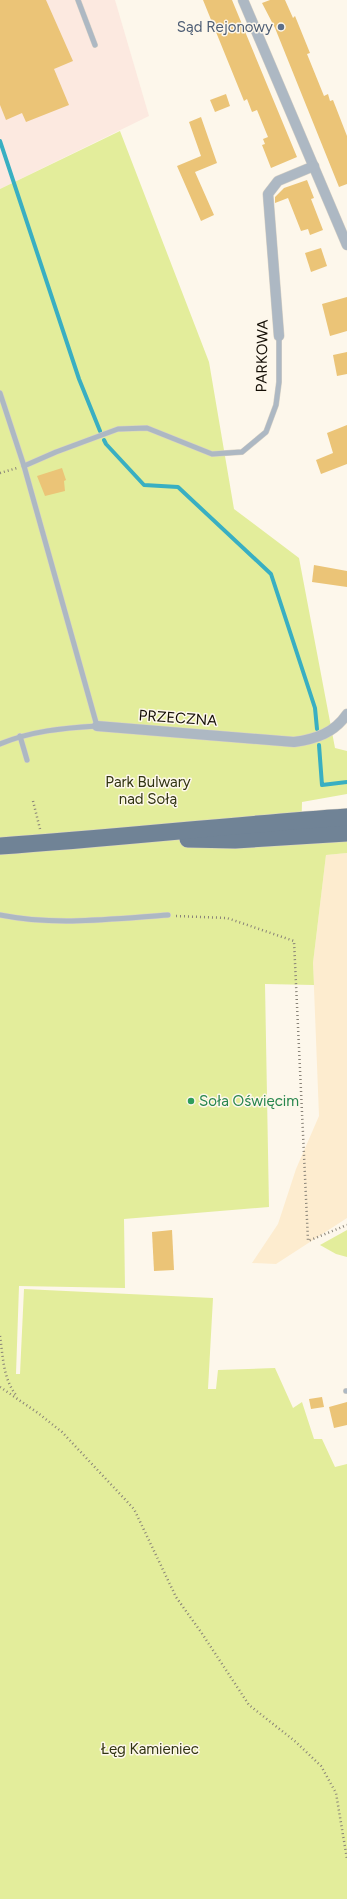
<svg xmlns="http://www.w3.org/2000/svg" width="347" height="1899" font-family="Figtree,sans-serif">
	<rect width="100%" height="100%" fill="#fdf7eb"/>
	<polygon fill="#fdeccf" points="347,853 347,1218 276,1264 252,1263 278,1224 296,1169 319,1116 313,963 326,855"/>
	<polygon fill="#fce9e0" points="0,0 115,0 149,116 0,189"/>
	<g fill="#e3ed9b">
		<polygon points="120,131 209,362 234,509 299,558 335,748 347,751 347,794 302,802 301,843 347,841 347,853 326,855 313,963 314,985 265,984 269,1207 124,1219 125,1288 19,1286 16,1374 20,1374 24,1289 213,1298 208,1389 216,1389 218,1370 275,1368 293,1408 302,1402 314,1439 322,1439 335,1467 347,1464 347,1899 0,1899 0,189"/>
		<polygon points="347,1230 347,1257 336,1254 320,1245"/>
	</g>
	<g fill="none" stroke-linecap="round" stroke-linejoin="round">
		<g stroke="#39afc2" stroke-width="4">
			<polyline points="0,141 79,379 100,431"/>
			<polyline points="104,440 106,444 144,485 178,487 271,574 315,708 317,729"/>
			<polyline points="319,745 322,785 347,782"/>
		</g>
	</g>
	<g fill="#ebc477">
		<polygon points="0,0 46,0 73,61 54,69 69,105 26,122 22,113 6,120 0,105"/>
		<polygon points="203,0 232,0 297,157 271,168 262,145 265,144 263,139 268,137 257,110 252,112 247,99 244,101"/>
		<polygon points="270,0 285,0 293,18 295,16 310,53 307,54 324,96 328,94 330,101 333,100 347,136 347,184 339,187 275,28 262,3"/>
		<polygon points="226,94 230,106 215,112 210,100"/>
		<polygon points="201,117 217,163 195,172 214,215 201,221 177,166 201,156 189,122"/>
		<polygon points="307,180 314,198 311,199 323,230 310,235 308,229 301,231 288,198 275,203 275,197 284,188"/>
		<polygon points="321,248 327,266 311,272 305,253"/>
		<polygon points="347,297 347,331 330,336 322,304"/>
		<polygon points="347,352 347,374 337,376 333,355"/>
		<polygon points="347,425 347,464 321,474 316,460 333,453 327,433"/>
		<polygon points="62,468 66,480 64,481 65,491 45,496 37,476"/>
		<polygon points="314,565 347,571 347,587 312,582"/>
		<polygon points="172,1230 174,1270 154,1271 152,1232"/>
		<polygon points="322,1397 324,1407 311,1409 309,1399"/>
		<polygon points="347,1402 347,1425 334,1428 329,1407"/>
	</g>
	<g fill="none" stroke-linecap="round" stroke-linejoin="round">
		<defs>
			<g id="lane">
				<polyline points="78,0 95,45"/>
				<path d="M 0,393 L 24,466 L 97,726 C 63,728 31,731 0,744"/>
				<polyline points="24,466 56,452 118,429 147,428 212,454 242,452 266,432 276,405 279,382 279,336"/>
				<polyline points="20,736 27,760"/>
				<path d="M 0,915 C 55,926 112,919 168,915"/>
				<polyline points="346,1391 347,1391"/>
			</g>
			<g id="street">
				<polyline points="243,0 347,245"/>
				<polyline points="279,336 268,194 278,181 314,166"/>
				<path d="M 97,726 L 294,742 C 316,739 334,733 347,714"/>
			</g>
			<g id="primary">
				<polyline points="188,839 235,840 347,833"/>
				<path d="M 0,846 C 116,838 231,825 347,817"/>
			</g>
		</defs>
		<use href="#lane" stroke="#d8d2c6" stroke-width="6"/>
		<use href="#street" stroke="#d8d2c6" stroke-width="11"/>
		<use href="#primary" stroke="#d8d2c6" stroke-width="18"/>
		<g stroke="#898378" stroke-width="2.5" stroke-dasharray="1 3" stroke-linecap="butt">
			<polyline points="0,473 17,468"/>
			<polyline points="33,801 40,829"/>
			<polyline points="176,916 227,918 294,941 308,1241 347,1225"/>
			<path d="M 0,1336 C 3,1356 3,1380 17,1396"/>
			<polyline points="0,1387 38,1413 62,1432 134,1509 176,1597 201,1632 249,1705 296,1742 321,1766 336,1793 347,1859"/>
		</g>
		<use href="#lane" stroke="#adb8c3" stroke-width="5"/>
		<use href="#street" stroke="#adb8c3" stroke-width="10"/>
		<use href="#primary" stroke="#708396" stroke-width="17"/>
	</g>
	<circle fill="#5c6f8a" stroke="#fdf7eb" stroke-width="1.5" cx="281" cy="27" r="4"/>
	<circle fill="#2e9e5b" stroke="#fdf7eb" stroke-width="1.5" cx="191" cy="1101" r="4"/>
	<g text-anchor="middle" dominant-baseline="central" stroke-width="3" stroke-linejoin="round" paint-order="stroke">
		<g font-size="15" fill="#4e5e75" stroke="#fdf7eb" text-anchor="end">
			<text x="273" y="27">Sąd Rejonowy</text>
		</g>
		<g font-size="15" fill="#140e05" stroke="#fdf7eb">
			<text transform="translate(262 356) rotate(-89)">PARKOWA</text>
			<text transform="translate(178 718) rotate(4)">PRZECZNA</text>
		</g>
		<g font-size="15" fill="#313411" stroke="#fdf7eb">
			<text x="148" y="782">Park Bulwary<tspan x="148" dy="17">nad Sołą</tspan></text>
			<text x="150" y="1749">Łęg Kamieniec</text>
		</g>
		<g font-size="15" fill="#27864d" stroke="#fdf7eb" text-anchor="start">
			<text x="199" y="1101">Soła Oświęcim</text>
		</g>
	</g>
</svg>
